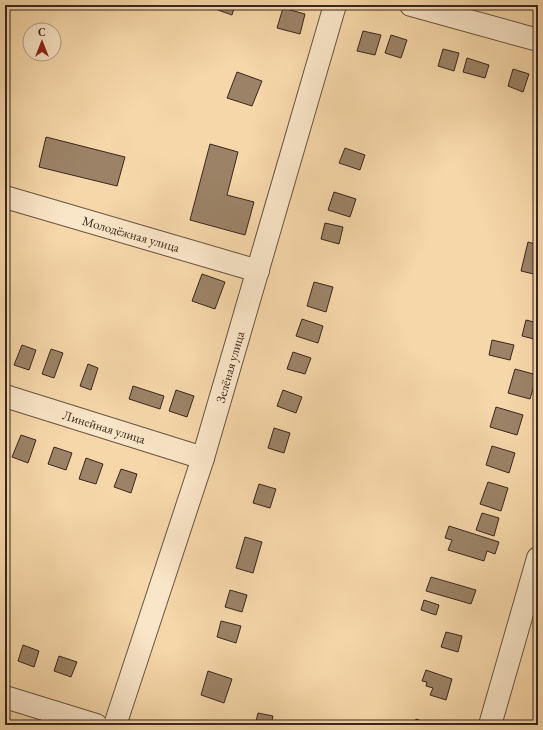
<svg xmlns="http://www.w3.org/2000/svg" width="543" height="730" font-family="'EB Garamond',serif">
	<rect width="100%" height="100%" fill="#f6d7a9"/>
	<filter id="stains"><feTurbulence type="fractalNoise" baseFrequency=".005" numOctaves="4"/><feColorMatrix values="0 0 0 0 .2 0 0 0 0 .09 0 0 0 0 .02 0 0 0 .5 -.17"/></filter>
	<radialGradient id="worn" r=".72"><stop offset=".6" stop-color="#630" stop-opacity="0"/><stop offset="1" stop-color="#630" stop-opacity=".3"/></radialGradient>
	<g fill="#9c8367" stroke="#3a271f">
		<polygon points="217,5 235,5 232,15 215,9"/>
		<polygon points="283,8 305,14 300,34 277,28"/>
		<polygon points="363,31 381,35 375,55 357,51"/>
		<polygon points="391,35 407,40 401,58 385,53"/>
		<polygon points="443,49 459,53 454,71 438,66"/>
		<polygon points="467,58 489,65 485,78 463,72"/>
		<polygon points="513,69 529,74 523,92 508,86"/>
		<polygon points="237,72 262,81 252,106 227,98"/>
		<polygon points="46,137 125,157 117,186 39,167"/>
		<polygon points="210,144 238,152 227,195 254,202 245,235 190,220"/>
		<polygon points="345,148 365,155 360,170 339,163"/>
		<polygon points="334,192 356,199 350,217 328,210"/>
		<polygon points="325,223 343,227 339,244 321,239"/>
		<polygon points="528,242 538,245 538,275 521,271"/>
		<polygon points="202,274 225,282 215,309 192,301"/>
		<polygon points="314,282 333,287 326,312 307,306"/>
		<polygon points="302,319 323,326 318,343 296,336"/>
		<polygon points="526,320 538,323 538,340 522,336"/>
		<polygon points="492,340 514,345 510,360 489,355"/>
		<polygon points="22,345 36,350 29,370 14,365"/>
		<polygon points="51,349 63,353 54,378 42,374"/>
		<polygon points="293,352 311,358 305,374 287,369"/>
		<polygon points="88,364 98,368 91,390 80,386"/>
		<polygon points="515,369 537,375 530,399 508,393"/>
		<polygon points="133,386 164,396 160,409 129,399"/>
		<polygon points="176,390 194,396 187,417 169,411"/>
		<polygon points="283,390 302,397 296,413 277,406"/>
		<polygon points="496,407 523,415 517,435 490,427"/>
		<polygon points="274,428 290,433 284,453 268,448"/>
		<polygon points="21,435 36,440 28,463 12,457"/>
		<polygon points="492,446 515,453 509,473 486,465"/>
		<polygon points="54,447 72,453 66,470 48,464"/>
		<polygon points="86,458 103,464 96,484 79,479"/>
		<polygon points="121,469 137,474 131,493 114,487"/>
		<polygon points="488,482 508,488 501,511 480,504"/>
		<polygon points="259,484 276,489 270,508 253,503"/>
		<polygon points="482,513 499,518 494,536 476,530"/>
		<polygon points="449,526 499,542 495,554 487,551 484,561 448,550 452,540 445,538"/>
		<polygon points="245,537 262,542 253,573 236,568"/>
		<polygon points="431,577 476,590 471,604 426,591"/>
		<polygon points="230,590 247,595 242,612 225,607"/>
		<polygon points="424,600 439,605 436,615 421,610"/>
		<polygon points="221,621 241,626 236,643 217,637"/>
		<polygon points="446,632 462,636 458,652 441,647"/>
		<polygon points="23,645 39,651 34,667 18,661"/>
		<polygon points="59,656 77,662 71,677 54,671"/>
		<polygon points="426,670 452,679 446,700 430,695 433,688 426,686 427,682 422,681"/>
		<polygon points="208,671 232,679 224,703 201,695"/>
		<polygon points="258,713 273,716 271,725 255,725"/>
		<polygon points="535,713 538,714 538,725 532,725"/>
		<polygon points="416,719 434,725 414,725"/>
	</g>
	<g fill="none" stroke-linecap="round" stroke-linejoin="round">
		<defs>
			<g id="minor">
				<polyline points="411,5 538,40"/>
				<polyline points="5,197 258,271"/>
				<polyline points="5,396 203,458"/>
				<polyline points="5,697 96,725"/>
				<polyline points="115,725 203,458 335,5"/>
				<polyline points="490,725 538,558"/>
			</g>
		</defs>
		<use href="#minor" stroke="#695342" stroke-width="24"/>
		<use href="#minor" stroke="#f9e5c7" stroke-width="22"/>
	</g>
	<g text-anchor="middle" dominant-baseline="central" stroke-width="3" stroke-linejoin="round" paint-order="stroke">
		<g font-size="13" fill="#3a271f" stroke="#f9e5c7">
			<text transform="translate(131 234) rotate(16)">Молодёжная улица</text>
			<text transform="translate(230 367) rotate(-74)">Зелёная улица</text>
			<text transform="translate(104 427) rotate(17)">Линейная улица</text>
		</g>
	</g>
	<rect width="543" height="730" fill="none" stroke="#f6d7a9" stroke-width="20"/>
	<rect x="6" y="6" width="531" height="718" fill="none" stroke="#3a271f" stroke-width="2"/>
	<rect x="10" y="10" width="523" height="710" fill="none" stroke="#3a271f"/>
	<g transform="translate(42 42)"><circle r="19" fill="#f9e5c7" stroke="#ad9984"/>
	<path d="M0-3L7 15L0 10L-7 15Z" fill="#8f2418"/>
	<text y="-6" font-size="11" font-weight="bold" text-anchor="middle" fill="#3a271f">С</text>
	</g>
	<rect width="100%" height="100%" filter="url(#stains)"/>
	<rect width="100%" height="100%" fill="url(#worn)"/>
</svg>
